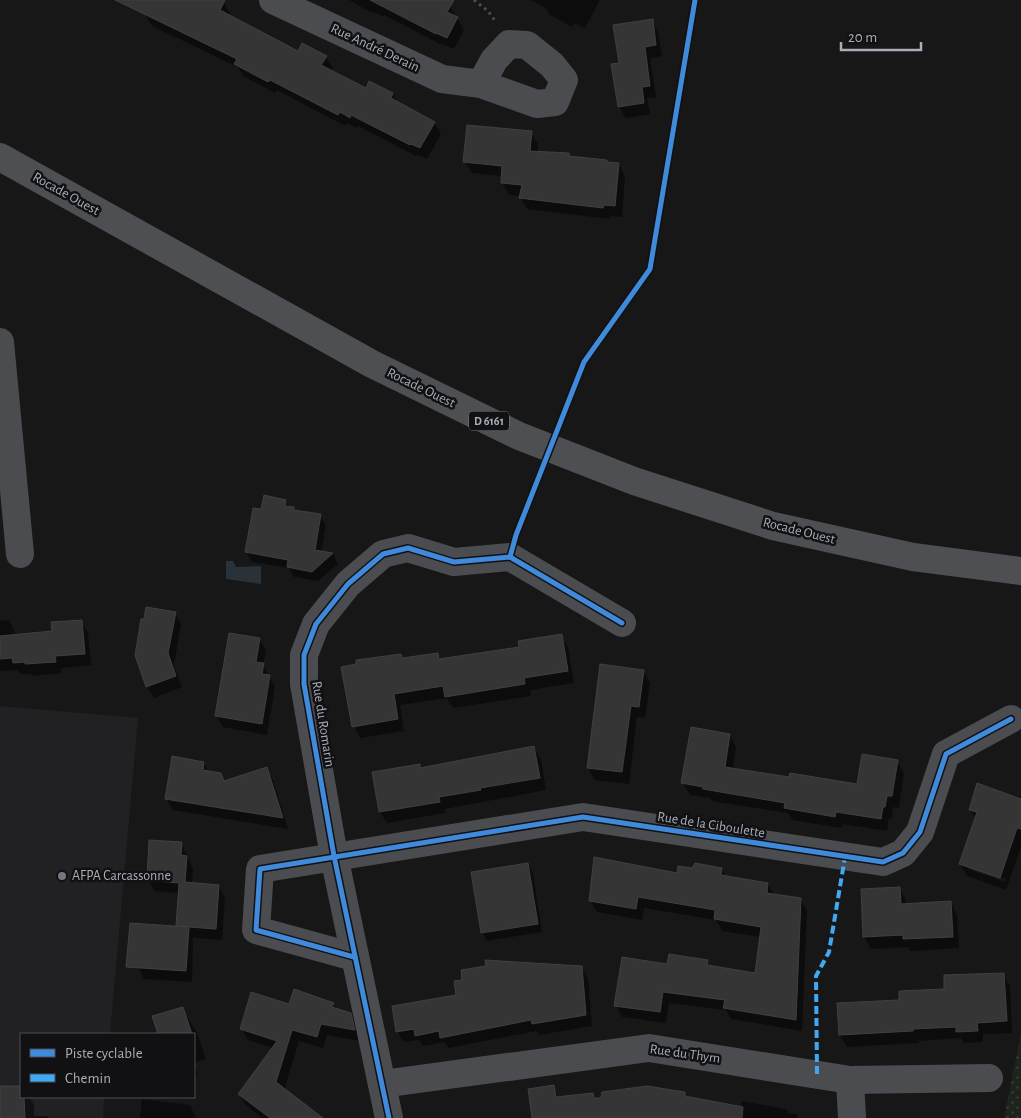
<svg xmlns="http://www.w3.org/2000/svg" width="1021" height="1118" font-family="'Alegreya Sans',sans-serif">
	<defs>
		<pattern id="grass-dots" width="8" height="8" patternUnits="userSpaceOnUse" patternTransform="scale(1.25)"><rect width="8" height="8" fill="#1d241e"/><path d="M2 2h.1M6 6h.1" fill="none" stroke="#3b413d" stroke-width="1.8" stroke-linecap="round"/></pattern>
	</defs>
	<rect width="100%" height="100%" fill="#171717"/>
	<polygon fill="#212123" points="0,706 138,718 110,1034 21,1034 21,1097 104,1097 103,1118 0,1118"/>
	<polygon fill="url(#grass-dots)" points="1021,1033 1021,1118 1004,1118"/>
	<polygon fill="#2a3239" points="226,561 233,561 236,567 261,566 261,584 226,579"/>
	<g fill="#0007" fill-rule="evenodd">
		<polygon points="152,0 220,0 224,2 230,14 229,16 299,52 326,57 333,68 331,71 366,90 370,83 393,94 398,103 434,123 441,134 427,159 417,154 416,156 358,126 357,128 347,123 345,126 277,90 275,93 243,76 238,67 152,26 145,14"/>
		<polygon points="349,0 438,0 450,6 464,30 454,49 443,44 442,45 384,15 384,17 374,12 372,13"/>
		<polygon points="531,0 600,0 585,28 574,23 573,27 550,15 546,8"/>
		<polygon points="652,20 658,32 662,56 650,58 656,97 647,98 650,114 626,118 619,107 613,65 620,64"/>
		<polygon points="531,133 538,144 538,153 568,154 570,157 607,161 608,163 619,164 625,176 622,217 610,216 610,219 527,209 520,196 509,195 502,183 502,176 472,173 465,162"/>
		<polygon points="285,501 289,508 293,508 295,511 320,516 326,525 321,552 333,554 338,564 318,581 294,577 289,568 252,562 246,552 262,511"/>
		<polygon points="175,613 181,624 174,666 182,687 154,698 147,686"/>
		<polygon points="9,620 16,635 54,632 81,621 88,633 91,665 61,668 62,673 33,676 32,674 21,674 18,670 0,671 0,621"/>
		<polygon points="561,635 568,647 574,683 530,690 531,696 453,708 447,698 400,705 404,731 360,738 354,726 400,655 403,659 438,654 441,660 520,648"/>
		<polygon points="259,639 266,650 263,665 275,687 267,735 223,727 217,716"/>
		<polygon points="643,671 650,683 645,718 637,717 629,784 595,780 588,768"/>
		<polygon points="730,735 736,747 733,769 790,779 858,785 897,762 904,773 899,808 893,807 892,819 889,818 887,831 842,824 842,828 792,820 788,813 711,801 710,798 690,795 683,783"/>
		<polygon points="534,748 541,760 546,790 445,809 445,813 387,823 380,812 419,765 421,769"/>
		<polygon points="204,763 209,773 221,774 225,782 266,769 273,780 288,829 173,810 166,798"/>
		<path d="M 1021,795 L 1021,847 L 1006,890 L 967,876 L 960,864 L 976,819 L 970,810 L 1019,800 ZM 968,866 L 1006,879 L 1005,882 L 968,869 Z"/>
		<polygon points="181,843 193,869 192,884 218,886 225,898 222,940 193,938 192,982 144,979 138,967 179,928 180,893 155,891 148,880"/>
		<polygon points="528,864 533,873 542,932 487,941 482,932"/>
		<polygon points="722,869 726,877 768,884 774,895 800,899 807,911 802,1031 731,1019 726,1010 669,1003 666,1023 622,1017 616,1005 668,965 707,961 710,967 756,974 761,937 722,931 716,920 644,908 642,920 597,912 590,901 693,870"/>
		<polygon points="899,888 906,900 907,905 951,903 957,915 959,948 911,951 908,947 871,949 864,937"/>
		<polygon points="581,967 588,978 592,1026 539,1035 537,1031 448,1048 444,1042 423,1046 419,1040 404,1042 397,1031 458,996 464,981"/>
		<polygon points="1003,974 1010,986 1012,1033 983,1034 983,1042 964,1043 961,1038 919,1041 919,1043 847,1047 840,1035 838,1004 900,1001"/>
		<polygon points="333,1004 337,1010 350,1014 357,1026 360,1041 327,1035 323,1048 299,1041 284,1090 321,1118 262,1118 246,1105 239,1094 273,1048 248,1040 241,1028 290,1006"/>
		<polygon points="182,1008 197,1033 206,1059 194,1063 198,1075 194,1076 194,1034 159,1034 154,1017"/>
		<polygon points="553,1086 559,1098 593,1095 595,1099 684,1093 687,1098 741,1107 742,1101 786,1109 789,1113 796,1114 798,1118 533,1118"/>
		<polygon points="0,1087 21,1087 21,1097 29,1097 34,1105 34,1116 47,1116 49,1118 0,1118"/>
		<polygon points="142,1099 190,1105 196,1118 140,1118"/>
	</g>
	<g fill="#353536" stroke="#3f4043">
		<polygon points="115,0 225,0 220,10 298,51 302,43 327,56 321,65 366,88 369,81 393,93 391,98 435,122 420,148 411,144 410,145 351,115 350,118 340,112 338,115 270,80 268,82 234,64 237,59"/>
		<polygon points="370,0 454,0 447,12 458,17 447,38 436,33 436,34"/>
		<polygon points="653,19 656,45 645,47 650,86 642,87 644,103 618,107 611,64 619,63 613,25"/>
		<polygon points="467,125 532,131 530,151 569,153 569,156 607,160 607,162 619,163 615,206 604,205 603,208 519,198 522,185 501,183 502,166 463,162"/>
		<polygon points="264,495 286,500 285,506 294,507 294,510 321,514 315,550 333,553 312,572 287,567 288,560 245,552 253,508 261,509"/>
		<polygon points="146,607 176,612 168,653 176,676 146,687 135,655 141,619 144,619"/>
		<polygon points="82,620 85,654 55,656 56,662 25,664 25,662 13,663 12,658 0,659 0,636 52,631 51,622"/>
		<polygon points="229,633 260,638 256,662 264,663 262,674 270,675 262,724 215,716"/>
		<polygon points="562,634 568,671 524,678 525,684 445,697 443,686 394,694 398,719 352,727 341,667 356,664 356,660 401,654 402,658 438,653 439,659 519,647 518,641"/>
		<polygon points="600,664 644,670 639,707 631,706 622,772 587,768"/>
		<polygon points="691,727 730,734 725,767 789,777 790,773 857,784 862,754 898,760 892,796 887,796 885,807 883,807 881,819 836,812 835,817 784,808 785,803 703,789 703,787 681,783"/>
		<polygon points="534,746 540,778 480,788 481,790 439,797 440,802 379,812 372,772 420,764 420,768"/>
		<polygon points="172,756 204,762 203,770 221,773 224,781 267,767 283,818 165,799"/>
		<polygon points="977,783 1021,799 1021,829 1017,828 1000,878 959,864 977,812 969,810"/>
		<polygon points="149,840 182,842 181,855 187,856 185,882 219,885 216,929 176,926 179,883 147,880"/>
		<polygon points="594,857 677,873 678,866 692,868 695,863 722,868 721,875 768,883 767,893 801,898 796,1020 723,1008 725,1000 663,992 660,1012 614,1006 622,957 667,964 669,954 708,960 707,965 755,973 761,927 714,919 715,910 638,897 636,909 589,901"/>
		<polygon points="528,863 538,924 481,933 471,872"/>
		<polygon points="900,887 901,904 951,901 953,937 903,939 903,935 863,937 861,889"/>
		<polygon points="130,923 189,927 186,971 126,967"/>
		<polygon points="485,960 582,966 586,1015 532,1024 531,1020 440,1038 439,1031 415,1036 414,1029 396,1032 392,1006 456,995 454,981 462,980 461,970 486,966"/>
		<polygon points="1004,973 1007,1021 977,1023 978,1031 956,1032 956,1027 913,1029 913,1031 839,1035 837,1003 899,1000 899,991 944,989 944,975"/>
		<polygon points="294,989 334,1003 332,1007 351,1013 355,1030 321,1024 317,1037 292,1030 276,1082 323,1118 270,1118 238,1094 277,1041 240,1029 251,992 289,1004"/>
		<polygon points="183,1007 192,1034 158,1034 152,1016"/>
		<polygon points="554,1085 556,1097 593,1093 594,1098 601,1098 602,1092 647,1086 685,1092 685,1096 743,1107 742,1118 532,1118 528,1089"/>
		<polygon points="0,1086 21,1086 21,1097 24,1097 25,1118 0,1118"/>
	</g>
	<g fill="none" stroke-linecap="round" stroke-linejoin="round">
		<polyline stroke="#4d4e52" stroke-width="3" stroke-dasharray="2.5 4" stroke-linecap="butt" points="474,0 488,11 496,22"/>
		<g stroke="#4b4c50" stroke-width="28">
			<polyline points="273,0 442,79 481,84 537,104 555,102 564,80 552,65 527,45 509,44 494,60 481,84"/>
			<polyline points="0,342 20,554"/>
			<polyline points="354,957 256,930 260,869 583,817 883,862 903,853 920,832 946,754 1011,719"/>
			<polyline points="850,1080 852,1118"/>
			<polyline points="382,1084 649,1048 850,1080 989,1078"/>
			<polyline points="389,1118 334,856 304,684 304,655 316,624 348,584 383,554 408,548 454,562 510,557 622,623"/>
		</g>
		<polyline stroke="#4d4f52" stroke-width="28" points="0,157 372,364 519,436 634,481 773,526 913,557 1021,571"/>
		<polyline stroke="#3fa9f5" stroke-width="4" stroke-dasharray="8 4" stroke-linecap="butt" points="817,1074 816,976 829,952 845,857"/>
		<defs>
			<g id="cycleway">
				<polyline points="510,557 516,535 584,362 650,269 695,0"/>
				<polyline points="354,957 256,930 260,869 583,817 883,862 903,853 920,832 946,754 1011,719"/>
				<polyline points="389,1118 334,856 304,684 304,655 316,624 348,584 383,554 408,548 454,562 510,557 622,623"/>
			</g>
		</defs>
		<use href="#cycleway" stroke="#111113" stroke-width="8"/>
		<use href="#cycleway" stroke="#408adc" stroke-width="5"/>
	</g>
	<circle fill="#757880" stroke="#111113" stroke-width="2" cx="62" cy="876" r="5"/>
	<g text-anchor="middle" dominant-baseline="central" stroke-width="5" stroke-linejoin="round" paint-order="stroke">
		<rect fill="#111113" stroke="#7b7e86" stroke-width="1" x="469" y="411.5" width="40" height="19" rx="4"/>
		<g font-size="12" font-weight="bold" fill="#a8adb8">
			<text x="489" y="421">D 6161</text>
		</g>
		<g font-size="14" fill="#a8adb8" stroke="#111113">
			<text transform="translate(375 48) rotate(25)">Rue André Derain</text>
			<text transform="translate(66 194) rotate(29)">Rocade Ouest</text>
			<text transform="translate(421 388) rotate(26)">Rocade Ouest</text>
			<text transform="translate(799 531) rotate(14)">Rocade Ouest</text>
			<text transform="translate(323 724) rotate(81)">Rue du Romarin</text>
			<text transform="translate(711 825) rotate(9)">Rue de la Ciboulette</text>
			<text transform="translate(685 1054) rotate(8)">Rue du Thym</text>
		</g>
		<g font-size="14" fill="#a8adb8" stroke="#111113" text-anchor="start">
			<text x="72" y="876">AFPA Carcassonne</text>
		</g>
	</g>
	<rect x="20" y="1033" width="175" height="65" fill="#111113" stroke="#4d4f55"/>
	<rect x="30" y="1049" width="25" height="8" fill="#408adc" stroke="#4d4f55"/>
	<text x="65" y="1058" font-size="15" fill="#a8adb8">Piste cyclable</text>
	<rect x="30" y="1074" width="25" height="8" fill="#3fa9f5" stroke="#4d4f55"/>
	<text x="65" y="1083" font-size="15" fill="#a8adb8">Chemin</text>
	<path d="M841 42v8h80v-8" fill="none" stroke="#a8adb8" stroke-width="2.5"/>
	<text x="848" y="42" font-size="15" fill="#a8adb8" stroke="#111113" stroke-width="4" paint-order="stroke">20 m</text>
</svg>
